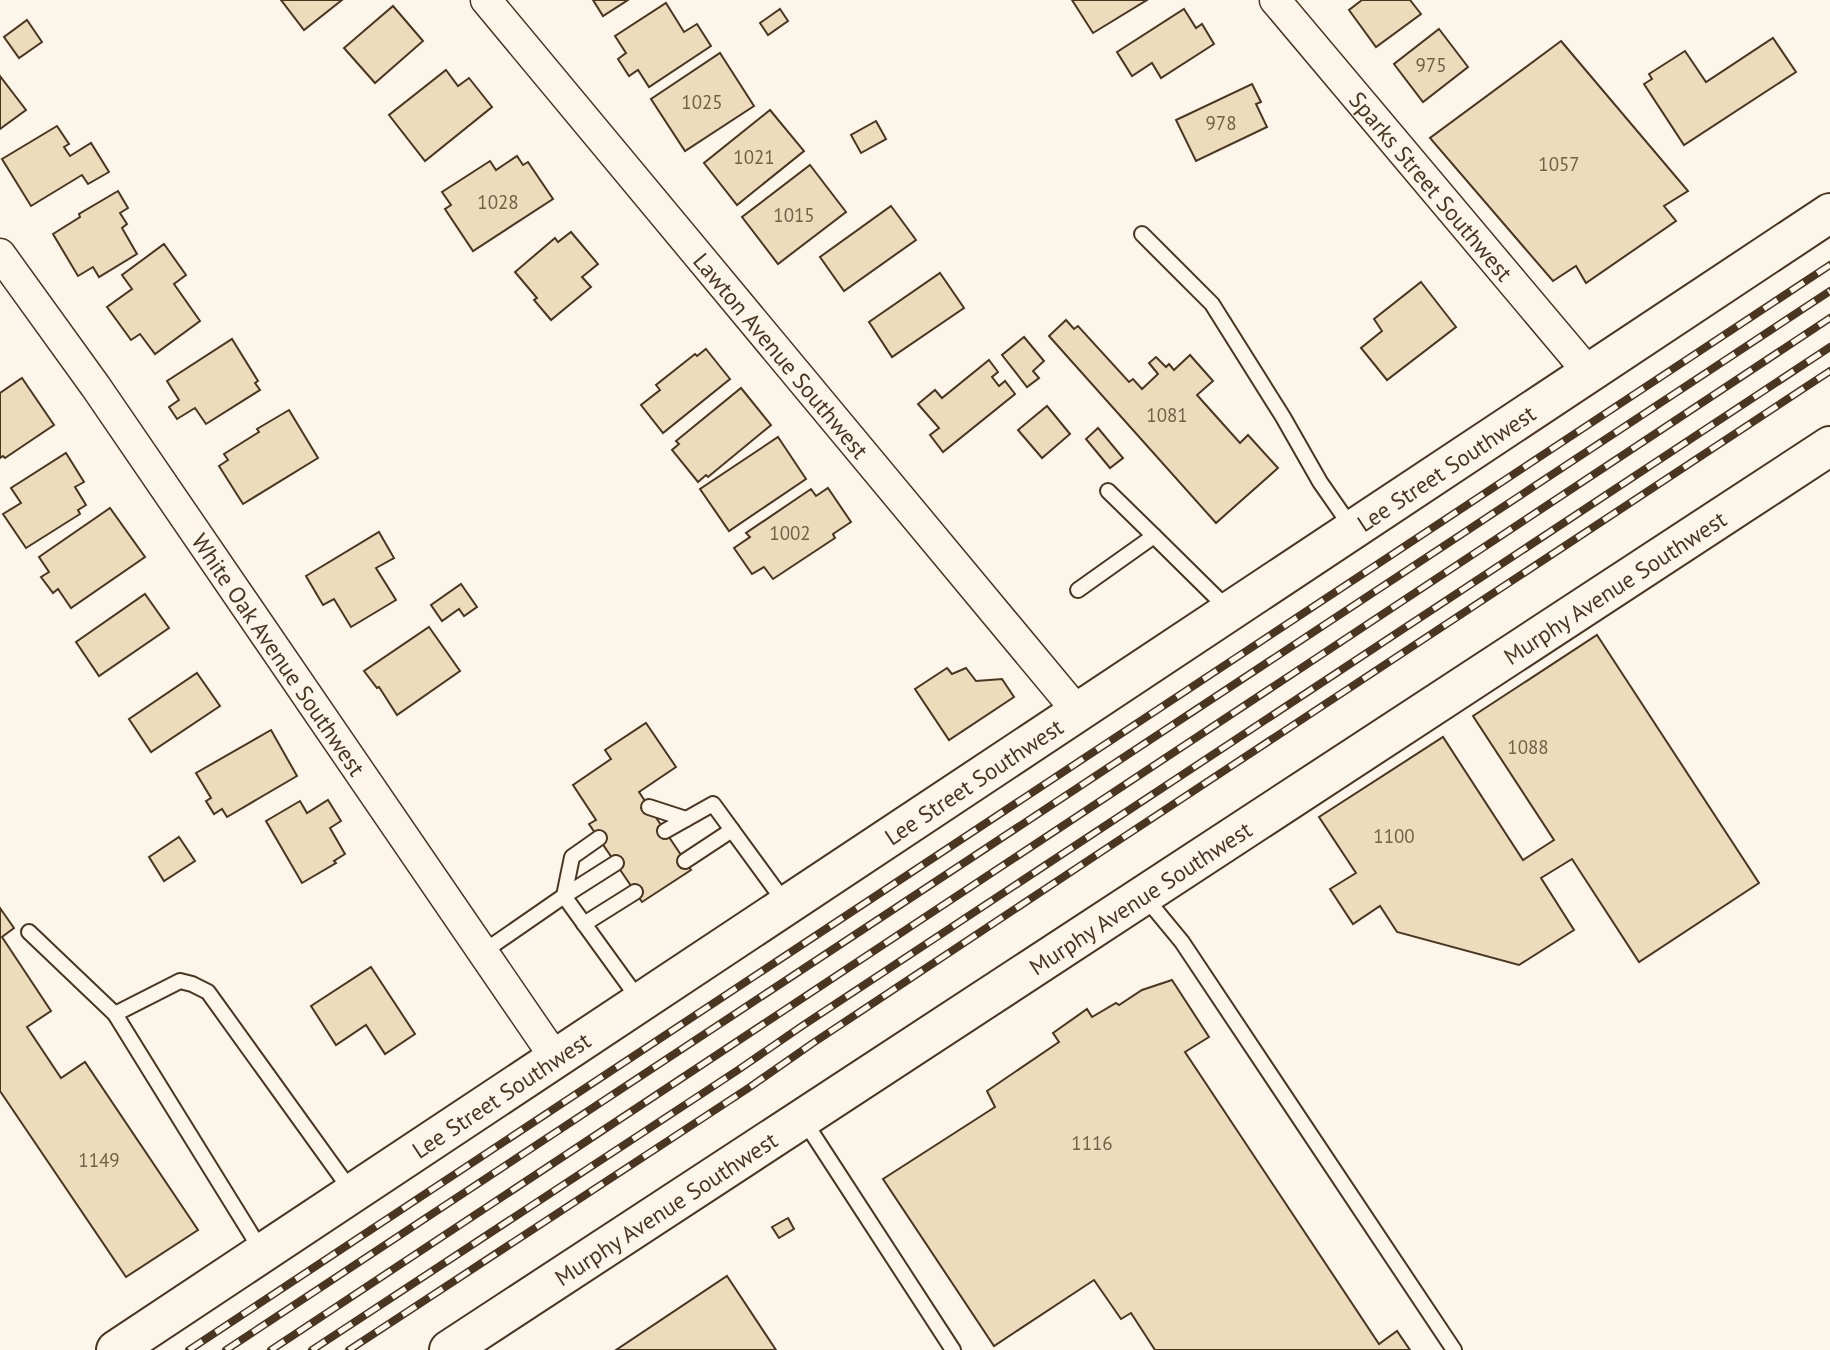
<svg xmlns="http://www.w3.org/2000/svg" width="1830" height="1350" font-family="'PT Sans',sans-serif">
	<rect width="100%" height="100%" fill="#fbf6e9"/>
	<g fill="#ecdcbc" stroke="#4a3520" stroke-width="2">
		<polygon points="281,0 342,0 304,30"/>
		<polygon points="593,0 628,0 603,16"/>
		<polygon points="1072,0 1147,0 1093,33"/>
		<polygon points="1362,0 1410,0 1421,14 1376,47 1349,10"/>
		<polygon points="666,3 684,32 697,24 711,46 649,87 638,70 629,76 618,59 626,53 615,36"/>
		<polygon points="393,6 423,41 375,83 344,48"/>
		<polygon points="780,9 788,21 768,35 760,23"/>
		<polygon points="1184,9 1196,28 1202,24 1214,44 1161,78 1152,63 1132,76 1117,52"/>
		<polygon points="27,20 42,42 19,58 4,37"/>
		<polygon points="1439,29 1468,67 1423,102 1394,64"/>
		<polygon points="1773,38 1796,72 1684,145 1644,84 1652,79 1649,74 1685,51 1706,82"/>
		<polygon points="1561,41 1688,191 1664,206 1676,221 1586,283 1576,266 1553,281 1430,138"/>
		<polygon points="720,53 754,106 685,151 651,99"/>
		<polygon points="446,70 458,86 469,78 492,107 425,161 389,115"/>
		<polygon points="0,76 26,110 0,129"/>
		<polygon points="1252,84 1261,102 1256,104 1267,127 1196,161 1176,120"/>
		<polygon points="770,110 804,151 737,205 704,163"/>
		<polygon points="876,121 886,139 861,153 851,135"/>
		<polygon points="57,126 69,144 64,147 70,156 91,143 109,172 88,184 82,175 31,206 2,159"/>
		<polygon points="517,156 523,165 528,162 553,199 473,251 445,209 451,205 442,192 490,161 496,170"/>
		<polygon points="810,165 846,212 778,264 742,217"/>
		<polygon points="118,191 128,208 120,213 127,224 122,228 137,254 99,277 93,267 78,276 53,234 80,217 79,214"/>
		<polygon points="891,206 916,240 844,291 820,257"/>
		<polygon points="571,232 598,264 582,277 591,287 551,320 534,300 537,298 515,272 555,238 558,242"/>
		<polygon points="164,244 186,275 174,284 200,321 155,354 140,334 131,340 107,307 132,289 122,275"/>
		<polygon points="940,273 964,308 892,357 869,322"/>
		<polygon points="1421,282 1456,327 1387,380 1361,348 1382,331 1374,319"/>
		<polygon points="1066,320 1074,329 1078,326 1129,382 1133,379 1142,389 1158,374 1149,363 1156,357 1166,367 1169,364 1174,370 1190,355 1213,381 1197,395 1240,443 1248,435 1278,468 1216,523 1049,336"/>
		<polygon points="1024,337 1044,361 1033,371 1039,378 1027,387 1002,355"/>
		<polygon points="232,339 258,381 255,383 260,390 206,424 195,408 177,419 169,407 179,400 167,381"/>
		<polygon points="706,349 730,379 663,433 641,405 660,390 656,385 695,354 697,356"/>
		<polygon points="989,360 998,372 992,377 999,386 1005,381 1015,394 943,452 930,435 939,428 918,404 935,390 942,398"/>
		<polygon points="22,378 54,425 5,458 3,456 0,458 0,393"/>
		<polygon points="741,388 771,425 708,477 706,475 698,482 672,450 679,444 676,441"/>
		<polygon points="1047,406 1070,434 1042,458 1018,430"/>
		<polygon points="289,410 318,458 243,504 219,466 228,460 224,454 259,432 257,429"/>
		<polygon points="1098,428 1123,458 1110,468 1086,439"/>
		<polygon points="778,437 806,479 729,531 700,489"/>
		<polygon points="66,453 84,482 75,487 86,505 78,510 80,514 26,548 3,514 21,503 11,488"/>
		<polygon points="828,488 851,522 833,534 835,538 773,579 764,567 752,574 734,548 750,537 746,533 811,489 816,496"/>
		<polygon points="110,508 145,557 71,608 58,589 53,593 41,577 49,572 39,557"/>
		<polygon points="379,532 394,558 376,568 396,600 351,627 334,599 323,605 306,576"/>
		<polygon points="461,584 477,607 464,616 459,609 442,621 431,605"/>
		<polygon points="145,594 169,628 99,676 76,642"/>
		<polygon points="429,627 460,671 397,715 379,687 377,688 364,671"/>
		<polygon points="1597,635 1759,883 1639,962 1572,859 1541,878 1574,930 1519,965 1397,932 1380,906 1353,924 1330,889 1356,873 1319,817 1443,737 1523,860 1554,840 1473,716"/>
		<polygon points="947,668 952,674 966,668 976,681 1002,679 1014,697 949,740 915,689"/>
		<polygon points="197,673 220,706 151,752 129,719"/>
		<polygon points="646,723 676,767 639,792 691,870 642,902 589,824 596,820 573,785 611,759 605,750"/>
		<polygon points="271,730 297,776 227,817 222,809 214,814 206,801 211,798 196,773"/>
		<polygon points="328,800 341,821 330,828 345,854 334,861 336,863 302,883 266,821 300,801 307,813"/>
		<polygon points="179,837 195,861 164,881 149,857"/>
		<polygon points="0,908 14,928 2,937 51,1011 27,1027 61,1078 85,1062 198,1230 126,1277 0,1091"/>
		<polygon points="371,967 415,1034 385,1054 366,1025 336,1045 311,1006"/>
		<polygon points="1172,980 1209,1037 1185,1052 1379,1344 1397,1331 1410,1350 1155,1350 1131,1313 1121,1319 1094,1280 994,1346 883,1179 995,1107 987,1091 1059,1042 1053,1033 1087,1009 1092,1017 1116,1003 1119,1005 1142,990"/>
		<polygon points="788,1218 794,1229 779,1238 772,1227"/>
		<polygon points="727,1276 776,1350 616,1350"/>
	</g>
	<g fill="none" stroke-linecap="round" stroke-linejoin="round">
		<defs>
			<g id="lane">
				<polyline points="1142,234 1212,304 1283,417 1320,482 1352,528"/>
				<polyline points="1108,491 1154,536"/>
				<polyline points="1078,590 1154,536 1229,610"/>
				<polyline points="649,807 686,819"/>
				<polyline points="665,831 713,804 786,904"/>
				<polyline points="685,861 732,830"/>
				<polyline points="616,863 564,896 640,1001"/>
				<polyline points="1144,896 1182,942 1454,1350"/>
				<polyline points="584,924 635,892"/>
				<polyline points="29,932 115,1014"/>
				<polyline points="483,952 564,896 572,857 599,838"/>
				<polyline points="803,1119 953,1350"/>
				<polyline points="261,1250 115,1014 180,981 192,984 208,992 352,1192"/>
			</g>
			<g id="street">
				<path id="s1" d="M 486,0 L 1078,712"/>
				<path id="s2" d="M 1275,0 L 1589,373"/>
				<path id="s3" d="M 0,254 L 96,387 L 556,1059"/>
			</g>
			<g id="secondary">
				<path id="s4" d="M 449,1350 L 1830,446"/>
			</g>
			<g id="primary">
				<path id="s5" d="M 116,1350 L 1830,213"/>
			</g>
		</defs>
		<use href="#lane" stroke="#4a3520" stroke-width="18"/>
		<use href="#street" stroke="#4a3520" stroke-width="33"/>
		<use href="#secondary" stroke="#4a3520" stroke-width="42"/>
		<use href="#primary" stroke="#4a3520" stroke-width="42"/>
		<use href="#lane" stroke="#fbf6e9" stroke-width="14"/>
		<use href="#street" stroke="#fbf6e9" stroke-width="30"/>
		<use href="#secondary" stroke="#fbf6e9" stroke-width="38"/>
		<use href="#primary" stroke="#fbf6e9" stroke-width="38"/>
		<defs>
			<g id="rail">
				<polyline points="189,1350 1830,265"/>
				<polyline points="226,1350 1830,291"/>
				<polyline points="271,1350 1830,318"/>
				<polyline points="312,1350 738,1070 802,1026 1830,347"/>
				<polyline points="349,1350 750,1087 813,1043 1104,850 1830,371"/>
			</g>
		</defs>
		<use href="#rail" stroke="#4a3520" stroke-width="8"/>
		<use href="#rail" stroke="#fbf6e9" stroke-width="5" stroke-dasharray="16" stroke-linecap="butt"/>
	</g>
	<g text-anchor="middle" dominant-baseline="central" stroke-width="5" stroke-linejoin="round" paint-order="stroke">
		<g font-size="19" fill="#725f47">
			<text x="1431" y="65">975</text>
			<text x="702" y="102">1025</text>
			<text x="1221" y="123">978</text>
			<text x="754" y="157">1021</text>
			<text x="1559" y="164">1057</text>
			<text x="498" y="202">1028</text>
			<text x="794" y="215">1015</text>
			<text x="1167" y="415">1081</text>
			<text x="790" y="533">1002</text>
			<text x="1528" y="747">1088</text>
			<text x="1394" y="836">1100</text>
			<text x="1092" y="1143">1116</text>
			<text x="99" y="1160">1149</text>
		</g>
		<g font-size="23" fill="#4a3520" stroke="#fbf6e9">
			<text stroke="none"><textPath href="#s2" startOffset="243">Sparks Street Southwest</textPath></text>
			<text stroke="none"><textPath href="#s1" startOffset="462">Lawton Avenue Southwest</textPath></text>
			<text stroke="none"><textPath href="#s5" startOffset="1596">Lee Street Southwest</textPath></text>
			<text stroke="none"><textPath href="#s4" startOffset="1393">Murphy Avenue Southwest</textPath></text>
			<text stroke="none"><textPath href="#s3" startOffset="488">White Oak Avenue Southwest</textPath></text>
			<text stroke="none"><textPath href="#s5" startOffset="1029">Lee Street Southwest</textPath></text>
			<text stroke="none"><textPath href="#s4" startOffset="826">Murphy Avenue Southwest</textPath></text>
			<text stroke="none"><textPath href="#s5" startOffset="462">Lee Street Southwest</textPath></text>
			<text stroke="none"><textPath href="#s4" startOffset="259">Murphy Avenue Southwest</textPath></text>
		</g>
	</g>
</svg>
